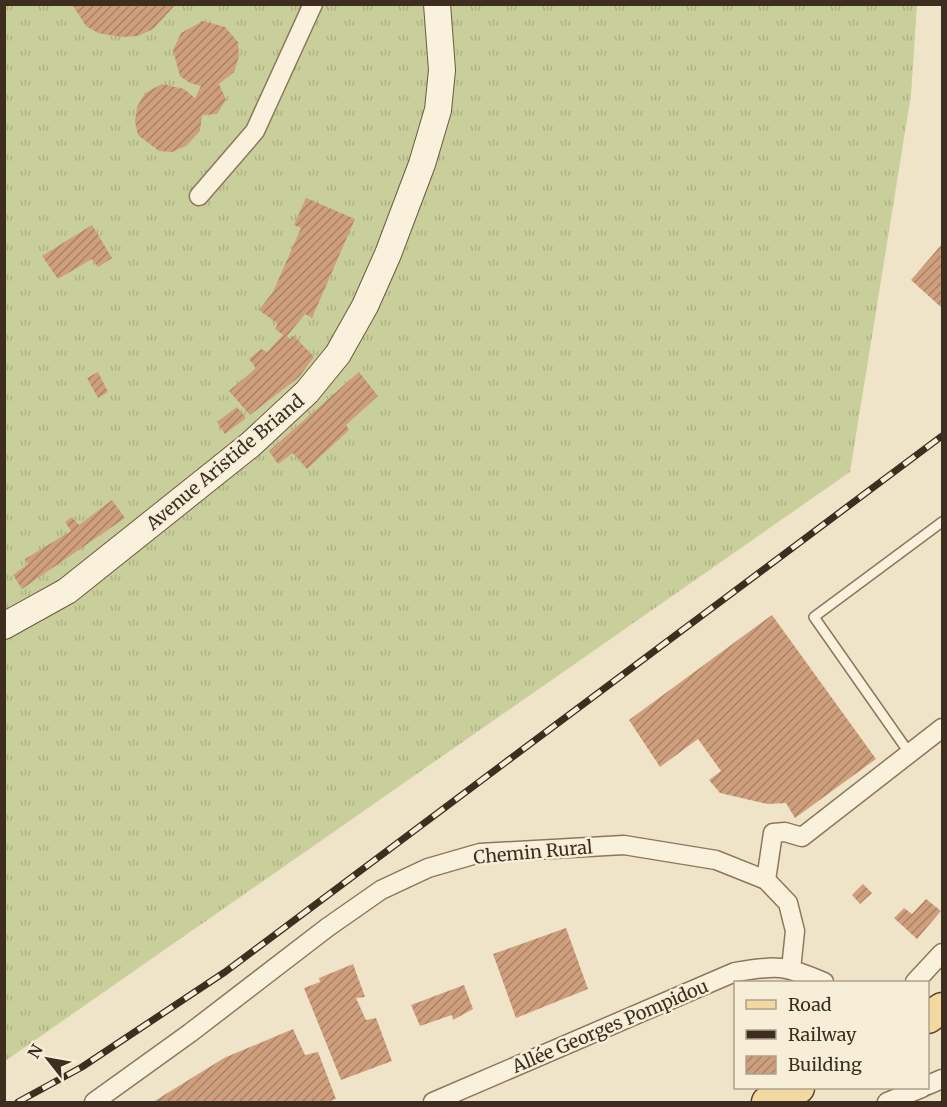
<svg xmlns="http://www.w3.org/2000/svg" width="947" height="1107" font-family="Merriweather,serif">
	<defs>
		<pattern id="grass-tufts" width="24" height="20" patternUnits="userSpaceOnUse" patternTransform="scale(1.5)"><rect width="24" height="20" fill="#c9cf9b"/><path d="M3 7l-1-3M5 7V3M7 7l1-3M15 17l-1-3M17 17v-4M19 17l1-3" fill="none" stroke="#aeb285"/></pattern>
		<pattern id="building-hatch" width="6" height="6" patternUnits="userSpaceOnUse" patternTransform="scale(1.5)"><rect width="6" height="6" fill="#cf9f7d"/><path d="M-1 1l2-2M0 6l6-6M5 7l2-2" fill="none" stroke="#a98266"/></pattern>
	</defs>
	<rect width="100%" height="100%" fill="#f0e4c8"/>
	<polygon fill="url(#grass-tufts)" points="5,5 917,5 911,95 850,472 5,1061"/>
	<g fill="url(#building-hatch)">
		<polygon points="72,4 176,4 153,29 138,36 121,37 98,33 86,26"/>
		<polygon points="203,21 225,27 238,42 239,56 234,72 219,84 226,100 217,114 202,115 200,131 186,146 172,152 159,151 138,135 135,122 137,107 145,93 162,84 184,89 195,98 201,86 190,83 180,76 173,50 181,33"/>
		<polygon points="306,198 355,219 312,318 305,314 287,336 290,339 294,336 314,357 299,377 250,415 229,391 256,368 249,359 261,349 267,352 283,335 275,329 278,324 259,310 273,292 301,228 294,225"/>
		<polygon points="92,225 112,258 98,267 92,259 58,279 42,256"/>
		<polygon points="942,244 942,308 911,280"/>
		<polygon points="98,372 108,392 98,398 87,378"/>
		<polygon points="359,372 378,396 346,425 349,430 307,469 293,453 278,464 269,451"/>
		<polygon points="237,407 246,418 225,434 217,422"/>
		<polygon points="112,500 125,518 22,589 13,575 28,564 25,559 71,531 65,522 72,517 79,525"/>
		<polygon points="772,615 876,759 795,818 786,803 767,804 720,793 709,780 721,771 698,739 660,767 629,720"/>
		<polygon points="863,884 872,893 860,904 852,895"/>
		<polygon points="926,899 941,911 917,939 894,918 904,908 912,914"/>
		<polygon points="566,928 588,989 516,1018 493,954"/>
		<polygon points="353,964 365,997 356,998 366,1020 376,1018 392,1061 341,1080 304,988 320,982 319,978"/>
		<polygon points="464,985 473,1009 453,1020 452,1015 420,1026 411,1005"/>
		<polygon points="293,1029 305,1055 318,1052 336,1099 327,1102 153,1102 224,1058"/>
	</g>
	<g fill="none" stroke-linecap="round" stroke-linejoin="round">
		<defs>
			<polyline id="service" points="910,754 814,617 942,522"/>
			<g id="minor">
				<polyline points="199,196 255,131 313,4"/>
				<polyline points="766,880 773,833 785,832 802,837 942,728"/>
				<polyline points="915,982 942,953"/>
				<polyline points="928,1085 942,1079"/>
				<polyline points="94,1102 190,1033 328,927 381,890 428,868 480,853 624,845 716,860 766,880 788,903 795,931 791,969"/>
				<path d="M 433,1102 L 735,972 C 779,965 783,965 824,982"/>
				<polyline points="887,1102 922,1088"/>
			</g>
			<polyline id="secondary" points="4,626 67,591 250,445 307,392 338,354 365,306 388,254 422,164 438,110 442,70 437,4"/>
			<g id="primary">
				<polyline points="928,1018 942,1008"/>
				<polyline points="767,1102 799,1088"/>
			</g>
		</defs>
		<use href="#service" stroke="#8d765c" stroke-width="12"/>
		<use href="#minor" stroke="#8d765c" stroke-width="21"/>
		<use href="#secondary" stroke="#6f573f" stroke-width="28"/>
		<use href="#primary" stroke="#5b4430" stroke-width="33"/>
		<use href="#service" stroke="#faf1dc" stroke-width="9"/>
		<use href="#minor" stroke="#faf1dc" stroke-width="18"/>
		<use href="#secondary" stroke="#faf1dc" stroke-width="26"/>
		<use href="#primary" stroke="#f3d9a0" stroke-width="30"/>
		<defs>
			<polyline id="rail" points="18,1102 82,1067 225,972 942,436"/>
		</defs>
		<use href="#rail" stroke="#3d2e20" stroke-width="7"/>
		<use href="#rail" stroke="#f7eed8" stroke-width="4.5" stroke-dasharray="14" stroke-linecap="butt"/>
	</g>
	<g text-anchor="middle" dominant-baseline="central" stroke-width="5" stroke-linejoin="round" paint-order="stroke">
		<g font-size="18" fill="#3d2e20" stroke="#f7eed8">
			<text transform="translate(225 462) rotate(-40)">Avenue Aristide Briand</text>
			<text transform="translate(533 852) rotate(-5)">Chemin Rural</text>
			<text transform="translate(610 1026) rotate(-23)">Allée Georges Pompidou</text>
		</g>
	</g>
	<rect width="947" height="1107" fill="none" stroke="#3d2e20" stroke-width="12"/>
	<rect x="734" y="981" width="195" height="108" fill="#f7eed8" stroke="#ada18e" stroke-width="1.5"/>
	<rect x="746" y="1000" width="30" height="9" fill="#f3d9a0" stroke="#ada18e" stroke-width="1.5"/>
	<text x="788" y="1011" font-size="18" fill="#3d2e20">Road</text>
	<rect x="746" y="1030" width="30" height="9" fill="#3d2e20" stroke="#ada18e" stroke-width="1.5"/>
	<text x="788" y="1041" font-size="18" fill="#3d2e20">Railway</text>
	<rect x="746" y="1056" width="30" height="18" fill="url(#building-hatch)" stroke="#ada18e" stroke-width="1.5"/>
	<text x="788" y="1071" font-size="18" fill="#3d2e20">Building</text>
	<g transform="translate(48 1059) rotate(301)" stroke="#f7eed8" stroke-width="4.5" paint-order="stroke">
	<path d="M0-4.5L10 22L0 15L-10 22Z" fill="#3d2e20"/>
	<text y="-9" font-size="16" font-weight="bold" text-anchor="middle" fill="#3d2e20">N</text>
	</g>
</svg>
